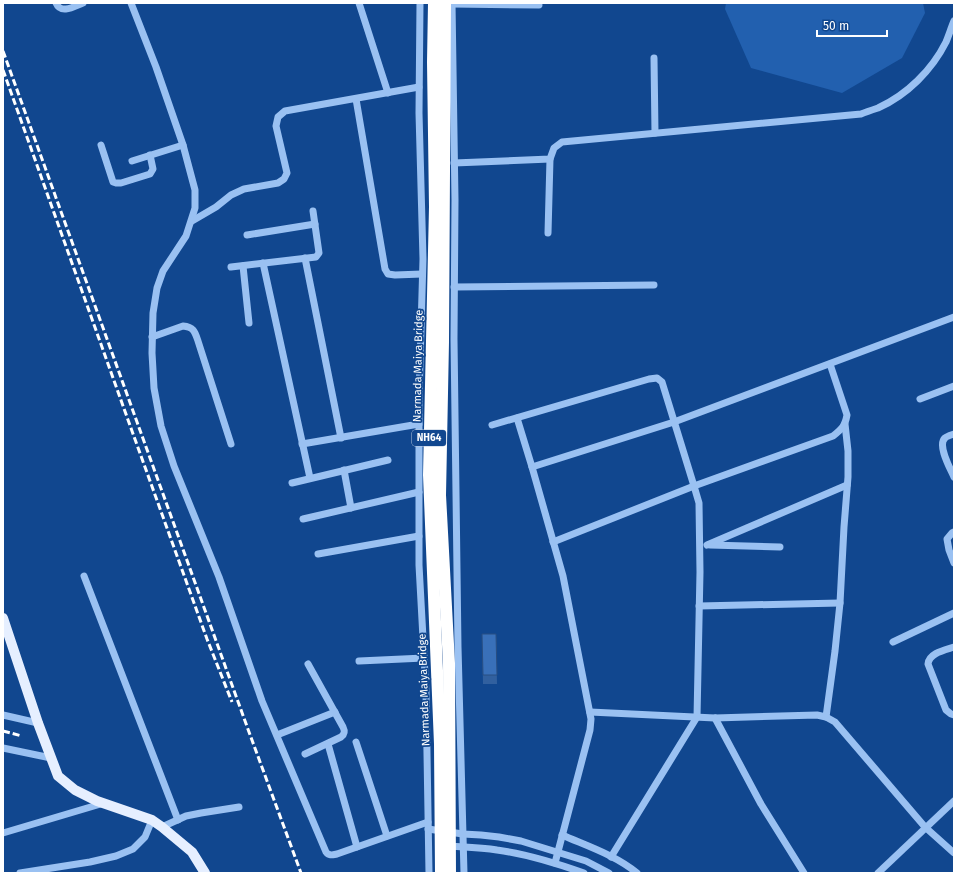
<svg xmlns="http://www.w3.org/2000/svg" width="957" height="876" font-family="'Fira Sans',sans-serif">
	<rect width="100%" height="100%" fill="#11478f"/>
	<polygon fill="#2260af" points="726,3 923,3 925,13 902,58 842,93 751,68 725,9"/>
	<g fill="none" stroke-linecap="round" stroke-linejoin="round">
		<g stroke="#9ac1f2" stroke-width="7">
			<path d="M 56,3 C 61,15 75,6 83,3"/>
			<path d="M 131,3 L 156,67 L 183,145 L 195,190 L 195,208 L 186,236 L 163,271 L 157,288 L 153,313 L 152,353 L 154,388 L 161,426 L 174,466 L 219,577 L 262,701 L 326,852 C 329,856 332,855 337,854 L 428,822"/>
			<polyline points="359,3 388,93"/>
			<polyline points="420,3 419,113 423,259 419,398 419,565 426,693 429,873"/>
			<polyline points="452,3 455,200 454,339 458,647 464,873"/>
			<polyline points="452,4 539,5"/>
			<polyline points="654,58 655,133"/>
			<polyline points="356,99 385,269 388,274 395,275 422,274"/>
			<polyline points="101,145 113,182 116,183 121,183 150,174 153,169 150,155"/>
			<polyline points="132,161 183,145"/>
			<path d="M 454,163 L 550,159 L 554,148 L 562,142 L 861,114 C 866,112 872,110 878,108 C 907,95 932,70 946,42 C 949,35 951,28 954,21"/>
			<polyline points="192,221 216,207 231,195 244,189 278,183 284,179 287,173 276,126 278,117 285,111 419,87"/>
			<polyline points="548,233 550,159"/>
			<polyline points="247,235 315,224"/>
			<polyline points="305,258 341,438"/>
			<polyline points="263,263 310,478"/>
			<polyline points="243,266 249,323"/>
			<polyline points="231,267 316,257 319,253 313,211"/>
			<polyline points="454,287 654,285"/>
			<path d="M 152,337 L 183,326 C 194,327 195,332 198,341 L 231,444"/>
			<polyline points="920,399 954,386"/>
			<polyline points="517,418 532,467 563,576 591,719 590,730 555,863"/>
			<polyline points="492,425 649,379 657,378 662,382 694,486 699,503 700,572 697,717 611,857"/>
			<path d="M 954,434 C 951,435 947,436 945,438 C 937,445 950,468 954,477"/>
			<polyline points="302,444 419,424"/>
			<polyline points="532,467 674,422 954,317"/>
			<polyline points="344,470 351,508"/>
			<polyline points="292,483 388,460"/>
			<polyline points="303,519 419,492"/>
			<polyline points="954,532 952,533 947,539 949,550 954,563"/>
			<path d="M 553,542 L 694,486 L 833,436 C 842,429 845,426 847,415 L 830,364"/>
			<polyline points="707,545 847,485"/>
			<polyline points="710,545 780,547"/>
			<polyline points="318,554 419,536"/>
			<polyline points="84,576 178,820"/>
			<polyline points="699,606 840,603"/>
			<polyline points="893,642 954,613"/>
			<path d="M 954,647 C 945,650 929,653 928,664 L 946,710 L 951,714 L 954,715"/>
			<polyline points="359,661 424,658"/>
			<polyline points="590,712 715,718 817,715 826,717 835,722 925,827 954,853"/>
			<polyline points="3,715 38,723"/>
			<polyline points="826,717 835,651 840,603 844,527 848,477 848,451 845,424"/>
			<polyline points="715,718 761,804 804,873"/>
			<polyline points="277,735 335,712"/>
			<polyline points="356,742 387,836"/>
			<polyline points="328,744 357,847"/>
			<polyline points="3,748 51,758"/>
			<path d="M 305,754 L 341,737 C 345,734 345,731 343,727 L 308,664"/>
			<polyline points="162,827 186,816 201,813 239,807"/>
			<polyline points="428,829 463,834 481,835 499,837 521,841 586,861 609,873"/>
			<polyline points="3,833 104,803"/>
			<path d="M 562,835 C 587,846 615,855 637,873"/>
			<path d="M 448,846 C 464,847 481,847 497,850 C 527,854 556,863 584,873"/>
			<polyline points="20,873 90,862 116,856 133,849 145,837 152,820"/>
			<polyline points="878,873 954,801"/>
		</g>
		<polyline stroke="#e6efff" stroke-width="10" points="3,618 38,723 58,776 75,790 97,801 152,820 162,827 192,852 205,873"/>
		<g stroke="#fff" stroke-width="3" stroke-dasharray="7 3" stroke-linecap="butt">
			<polyline points="3,51 249,732 301,873"/>
			<polyline points="3,70 132,431 207,639 232,702"/>
			<polyline points="3,731 22,736"/>
		</g>
		<g stroke="#fff" stroke-width="12">
			<polyline points="434,3 433,62 435,207 429,475 440,744 441,873"/>
			<polyline points="445,3 443,342 440,495 449,663 450,873"/>
		</g>
	</g>
	<polygon fill="#31609f" points="482,634 496,634 497,684 483,684"/>
	<polygon fill="#3970b9" stroke="#284e82" points="482,634 496,634 497,675 483,675"/>
	<g text-anchor="middle" dominant-baseline="central" stroke-width="3.5" stroke-linejoin="round" paint-order="stroke">
		<rect fill="#11478f" stroke="#b8c8dd" stroke-width="1" x="412" y="430" width="34" height="16" rx="3"/>
		<g font-size="10" font-weight="bold" fill="#fff">
			<text x="429" y="438">NH64</text>
		</g>
		<g font-size="11" fill="#fff" stroke="#11478f">
			<text transform="translate(418 366) rotate(-89)">Narmada Maiya Bridge</text>
			<text transform="translate(424 690) rotate(-92)">Narmada Maiya Bridge</text>
		</g>
	</g>
	<rect width="957" height="876" fill="none" stroke="#ffffff" stroke-width="8"/>
	<path d="M817 30v6h70v-6" fill="none" stroke="#ffffff" stroke-width="2"/>
	<text x="823" y="30" font-size="12" fill="#ffffff" stroke="#11478f" stroke-width="3" paint-order="stroke">50 m</text>
</svg>
